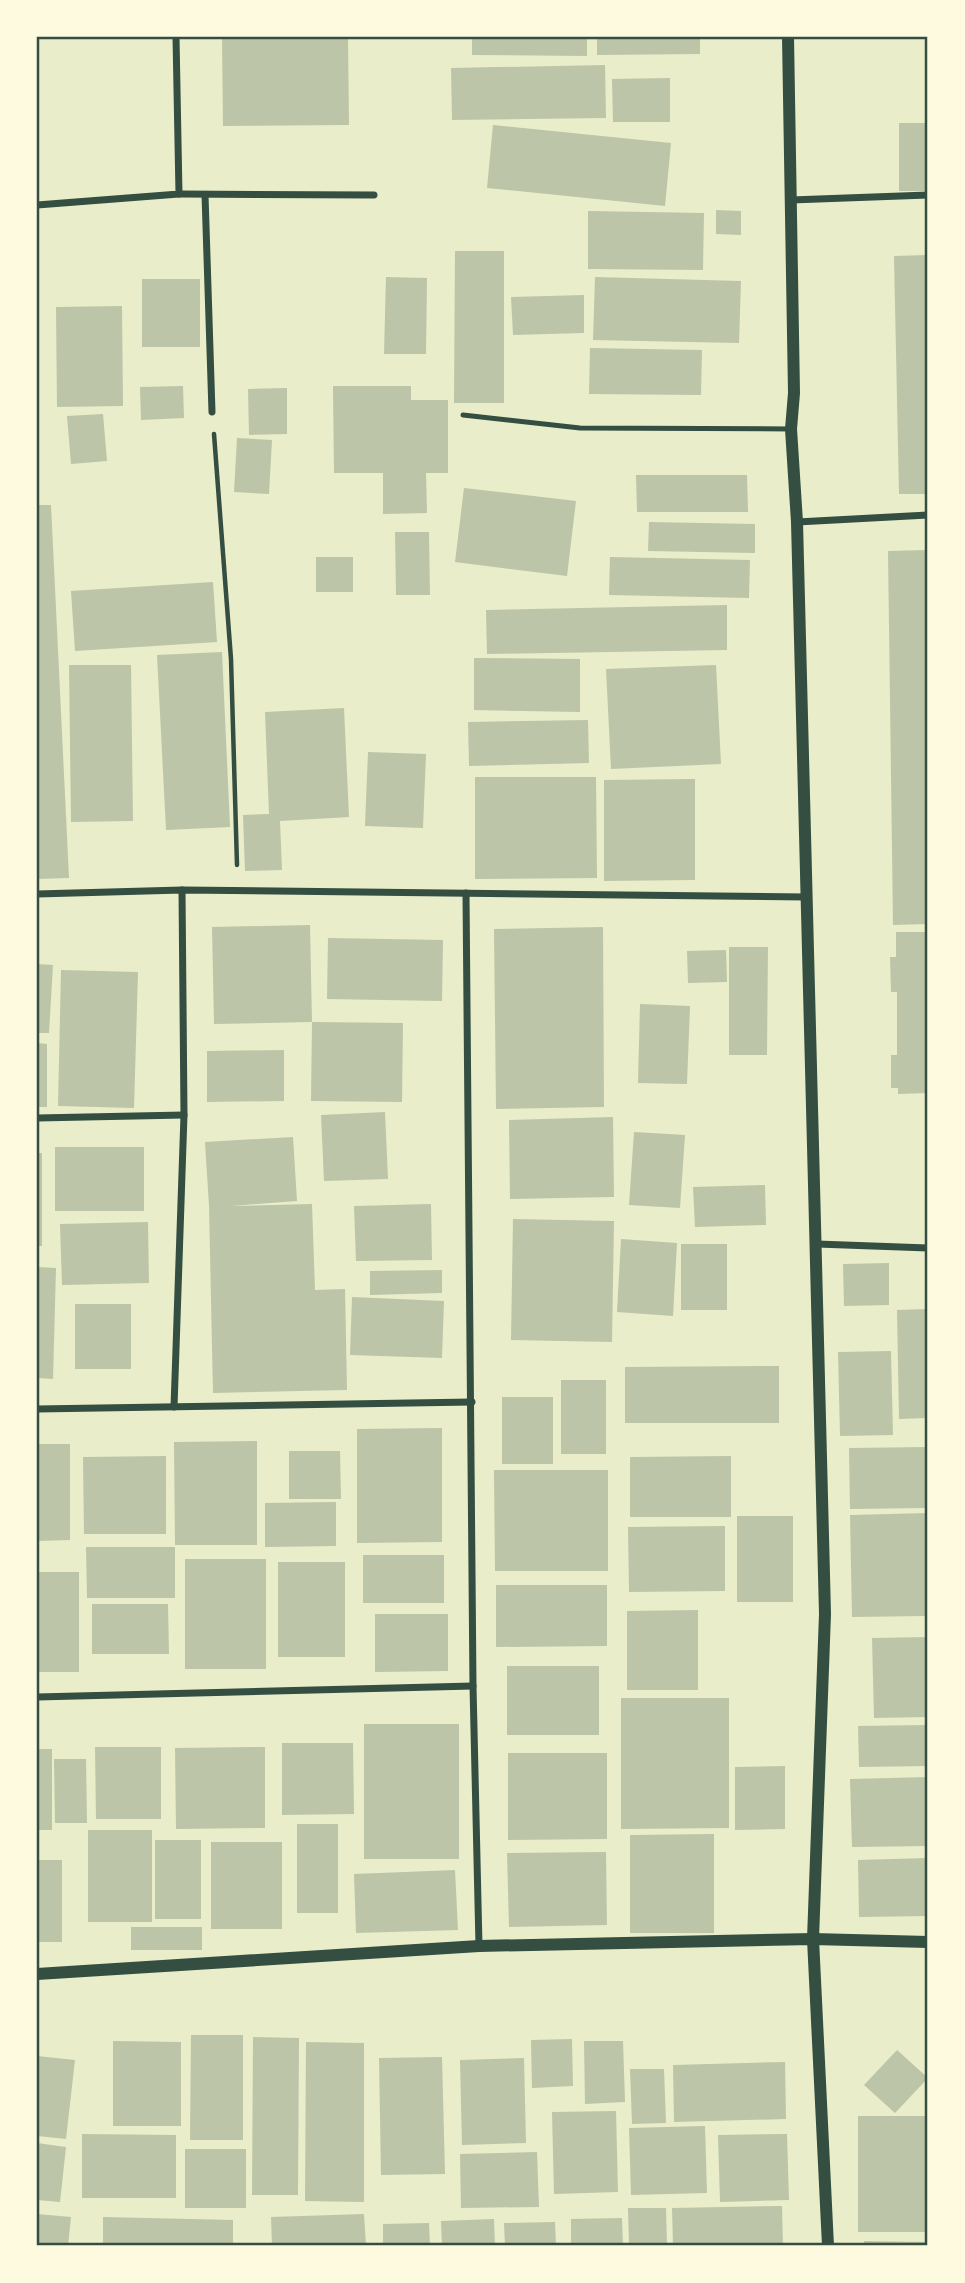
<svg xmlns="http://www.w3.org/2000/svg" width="965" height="2283" font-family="Cabin,sans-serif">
	<rect width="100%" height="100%" fill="#e9edc9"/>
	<g fill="#bcc5a7">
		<polygon points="222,37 348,37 349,125 223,126"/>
		<polygon points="472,37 587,37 587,56 472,55"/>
		<polygon points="597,37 700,37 700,54 597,55"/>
		<polygon points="605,65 606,118 452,120 451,68"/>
		<polygon points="670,78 670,122 613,122 612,79"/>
		<rect x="899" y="123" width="29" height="68"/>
		<polygon points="493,125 671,143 665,206 487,188"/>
		<polygon points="716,210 741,211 741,235 716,234"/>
		<polygon points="588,211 704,213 703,270 588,269"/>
		<polygon points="455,251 504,251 504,403 454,403"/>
		<polygon points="928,255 928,494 899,494 894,256"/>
		<polygon points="386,277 427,278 426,354 384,354"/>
		<polygon points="595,277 741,281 739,343 593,340"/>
		<rect x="142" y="279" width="58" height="68"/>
		<polygon points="584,295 584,333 513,335 511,297"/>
		<polygon points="122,306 123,406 57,407 56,307"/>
		<polygon points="590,348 702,350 701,395 589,394"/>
		<polygon points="183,386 184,418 141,420 140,387"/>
		<polygon points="333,386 411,386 411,400 448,400 448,473 426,473 427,513 383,514 383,473 334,473"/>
		<polygon points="287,388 287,434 249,435 248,389"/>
		<polygon points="103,414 107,461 71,464 67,416"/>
		<polygon points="237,438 272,440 269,494 234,492"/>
		<polygon points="636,475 747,475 748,512 637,512"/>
		<polygon points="464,488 576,501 567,576 455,562"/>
		<polygon points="37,505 51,505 69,878 37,879"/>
		<polygon points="649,522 755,524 755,553 648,551"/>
		<polygon points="395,532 429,532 430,595 396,595"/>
		<polygon points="928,550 928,924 893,925 888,551"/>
		<rect x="316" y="557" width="37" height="35"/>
		<polygon points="610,557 750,560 749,598 609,595"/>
		<polygon points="213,582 217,642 75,651 71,591"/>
		<polygon points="727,605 727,650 487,654 486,610"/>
		<polygon points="222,652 230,827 166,830 157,655"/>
		<polygon points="474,658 580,659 580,712 474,710"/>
		<polygon points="69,665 131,665 133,821 71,822"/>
		<polygon points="716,665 721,764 611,769 606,669"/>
		<polygon points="344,708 349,817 280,821 282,870 245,871 243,815 269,814 265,712"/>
		<polygon points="588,720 589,763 469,766 468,722"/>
		<polygon points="368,752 426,754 423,828 365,826"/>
		<polygon points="475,777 596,777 597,878 475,879"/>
		<polygon points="695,779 695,880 604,881 604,780"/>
		<polygon points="310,925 312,1022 214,1024 212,927"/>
		<polygon points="603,927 604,1107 496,1109 494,929"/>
		<polygon points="896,932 928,932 928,1093 898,1094 898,1088 891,1088 891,1055 897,1055 897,992 891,992 890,957 896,957"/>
		<polygon points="328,938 443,940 442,1001 327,999"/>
		<polygon points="729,947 768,947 767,1055 729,1055"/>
		<polygon points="726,950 727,982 688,983 687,951"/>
		<polygon points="37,964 53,965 49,1033 37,1033"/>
		<polygon points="61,970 138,972 134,1108 58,1106"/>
		<polygon points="640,1004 690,1006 687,1084 638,1083"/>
		<polygon points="312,1022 403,1023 402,1102 311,1101"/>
		<polygon points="37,1043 47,1044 47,1107 37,1107"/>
		<polygon points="284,1050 284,1101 207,1102 207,1051"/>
		<polygon points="385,1112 388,1179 324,1181 321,1115"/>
		<polygon points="613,1117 614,1197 510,1199 509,1120"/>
		<polygon points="634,1132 685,1135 680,1208 629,1205"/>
		<polygon points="293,1137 297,1201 231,1206 312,1204 315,1290 345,1289 347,1390 213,1393 209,1206 205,1142"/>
		<rect x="55" y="1147" width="89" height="64"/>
		<rect x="37" y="1153" width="5" height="93"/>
		<polygon points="765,1185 766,1225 695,1227 693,1187"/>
		<polygon points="431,1204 432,1260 356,1261 354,1206"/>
		<polygon points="513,1219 614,1221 612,1342 511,1340"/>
		<polygon points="148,1222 149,1283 62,1285 60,1224"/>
		<polygon points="621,1239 677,1243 673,1316 617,1312"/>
		<rect x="681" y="1244" width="46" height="66"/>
		<polygon points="889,1263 889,1305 844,1306 843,1264"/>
		<polygon points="37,1267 56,1268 53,1379 37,1378"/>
		<polygon points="442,1270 442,1293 370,1295 370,1271"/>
		<polygon points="352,1297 444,1301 442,1358 350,1355"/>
		<rect x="75" y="1304" width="56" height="65"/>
		<polygon points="928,1309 928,1418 899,1419 897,1310"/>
		<polygon points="891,1351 893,1435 840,1436 838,1352"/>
		<polygon points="779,1366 779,1423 625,1423 625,1367"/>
		<rect x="561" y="1380" width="45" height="74"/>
		<rect x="502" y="1397" width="51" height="67"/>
		<polygon points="442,1428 442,1542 357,1543 357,1429"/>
		<polygon points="257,1441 257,1545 175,1545 174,1442"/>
		<polygon points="37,1444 70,1444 70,1540 37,1541"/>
		<polygon points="928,1447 928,1508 850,1509 849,1448"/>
		<polygon points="289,1451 340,1451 341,1499 289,1499"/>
		<polygon points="166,1456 166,1534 84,1534 83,1457"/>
		<polygon points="731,1456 731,1517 630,1517 630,1457"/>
		<polygon points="494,1470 608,1470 608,1571 495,1571"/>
		<polygon points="336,1502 336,1546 265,1547 265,1503"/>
		<polygon points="928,1513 928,1616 852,1617 850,1515"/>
		<rect x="737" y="1516" width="56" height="86"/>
		<polygon points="725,1526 725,1591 629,1592 628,1527"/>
		<polygon points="86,1547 175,1547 175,1598 87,1598"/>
		<rect x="363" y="1555" width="81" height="48"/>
		<rect x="185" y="1559" width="81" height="110"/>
		<rect x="278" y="1562" width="67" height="95"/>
		<rect x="37" y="1572" width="42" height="100"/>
		<polygon points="496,1585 607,1585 607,1646 496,1647"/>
		<polygon points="92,1604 168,1604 169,1654 92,1654"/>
		<polygon points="698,1610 698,1690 627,1690 627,1611"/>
		<polygon points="375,1614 448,1614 448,1671 375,1672"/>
		<polygon points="928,1637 928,1717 874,1718 872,1638"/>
		<rect x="507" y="1666" width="92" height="69"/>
		<polygon points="621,1698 729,1698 729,1828 621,1829"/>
		<rect x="364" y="1724" width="95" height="135"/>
		<polygon points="928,1725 928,1766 859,1767 858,1726"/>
		<polygon points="282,1743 353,1743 354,1814 282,1815"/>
		<polygon points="95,1747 161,1747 161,1819 96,1819"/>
		<polygon points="265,1747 265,1828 176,1829 175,1748"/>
		<rect x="37" y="1749" width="15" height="81"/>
		<polygon points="508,1753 607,1753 607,1839 508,1840"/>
		<polygon points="54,1759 86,1759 87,1823 55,1823"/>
		<polygon points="785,1766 785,1829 735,1830 735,1767"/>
		<polygon points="928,1777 928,1846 852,1847 850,1779"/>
		<rect x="297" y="1824" width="41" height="89"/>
		<rect x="88" y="1830" width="64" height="92"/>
		<polygon points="714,1834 714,1933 630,1933 630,1835"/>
		<rect x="155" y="1840" width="46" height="79"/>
		<rect x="211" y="1842" width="71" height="87"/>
		<polygon points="606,1852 607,1925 509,1927 507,1853"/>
		<polygon points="928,1858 928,1916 859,1917 858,1860"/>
		<rect x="37" y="1860" width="25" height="82"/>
		<polygon points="455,1870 458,1930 356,1933 354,1874"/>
		<rect x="131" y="1927" width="71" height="23"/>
		<polygon points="191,2035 243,2035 243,2140 190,2140"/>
		<polygon points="253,2037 299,2038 298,2195 252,2195"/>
		<polygon points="572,2039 573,2086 532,2088 531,2040"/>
		<polygon points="113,2041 181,2042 181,2126 113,2126"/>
		<polygon points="584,2041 623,2041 625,2102 585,2104"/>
		<polygon points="306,2042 364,2043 364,2202 305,2201"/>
		<polygon points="897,2050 928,2078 895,2113 864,2085"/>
		<polygon points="37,2056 75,2060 66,2139 37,2136"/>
		<polygon points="442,2057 445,2174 381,2175 379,2058"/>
		<polygon points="524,2058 526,2143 462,2145 460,2060"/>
		<polygon points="785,2062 786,2119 674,2122 673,2065"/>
		<polygon points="630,2069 664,2069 666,2123 632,2124"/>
		<polygon points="616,2111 618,2192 554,2194 552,2112"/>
		<rect x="858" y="2116" width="70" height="116"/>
		<polygon points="705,2126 707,2193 631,2195 629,2128"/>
		<polygon points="82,2134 176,2135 176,2198 82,2198"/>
		<polygon points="787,2134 789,2200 720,2202 718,2135"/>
		<polygon points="37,2143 66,2147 60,2202 37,2200"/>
		<rect x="185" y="2149" width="61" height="59"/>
		<polygon points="537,2152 539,2207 461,2208 460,2154"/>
		<polygon points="782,2206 783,2246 673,2246 672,2208"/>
		<polygon points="628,2208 666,2208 667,2246 629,2246"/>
		<polygon points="37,2214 71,2217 68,2246 37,2246"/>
		<polygon points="364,2214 366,2246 272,2246 271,2217"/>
		<polygon points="103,2217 233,2220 233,2246 103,2246"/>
		<polygon points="622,2218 623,2246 571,2246 571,2219"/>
		<polygon points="494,2219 495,2246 442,2246 441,2221"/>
		<polygon points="555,2222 556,2246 505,2246 504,2223"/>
		<polygon points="429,2223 430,2246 383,2246 383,2224"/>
		<polygon points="864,2241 928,2242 928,2246 864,2246"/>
	</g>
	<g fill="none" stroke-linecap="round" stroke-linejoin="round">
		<polyline stroke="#344e41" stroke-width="4.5" points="214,434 231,659 237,865"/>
		<polyline stroke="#344e41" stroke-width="5" points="463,415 580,428 791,429"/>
		<g stroke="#344e41" stroke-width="7">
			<polyline points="179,194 374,195"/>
			<polyline points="205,195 212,412"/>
			<polyline points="791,200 928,195"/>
			<polyline points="37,205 179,194 176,37"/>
			<polyline points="797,522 928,515"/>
			<polyline points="466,893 473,1686 479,1946"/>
			<polyline points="37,894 182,890 807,897"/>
			<polyline points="37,1118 184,1115"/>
			<polyline points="817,1244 928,1248"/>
			<polyline points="174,1407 184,1115 182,890"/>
			<polyline points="37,1409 472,1402"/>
			<polyline points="37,1697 473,1686"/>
		</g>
		<g stroke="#344e41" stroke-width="12">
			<polyline points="788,37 794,393 791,429 797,522 825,1614 813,1939 828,2246"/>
			<polyline points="37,1974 479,1946 813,1939 928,1942"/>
		</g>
	</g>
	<rect width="965" height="2283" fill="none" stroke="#fefae0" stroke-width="77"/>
	<rect x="38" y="38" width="888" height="2206" fill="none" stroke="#344e41" stroke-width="2.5"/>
</svg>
